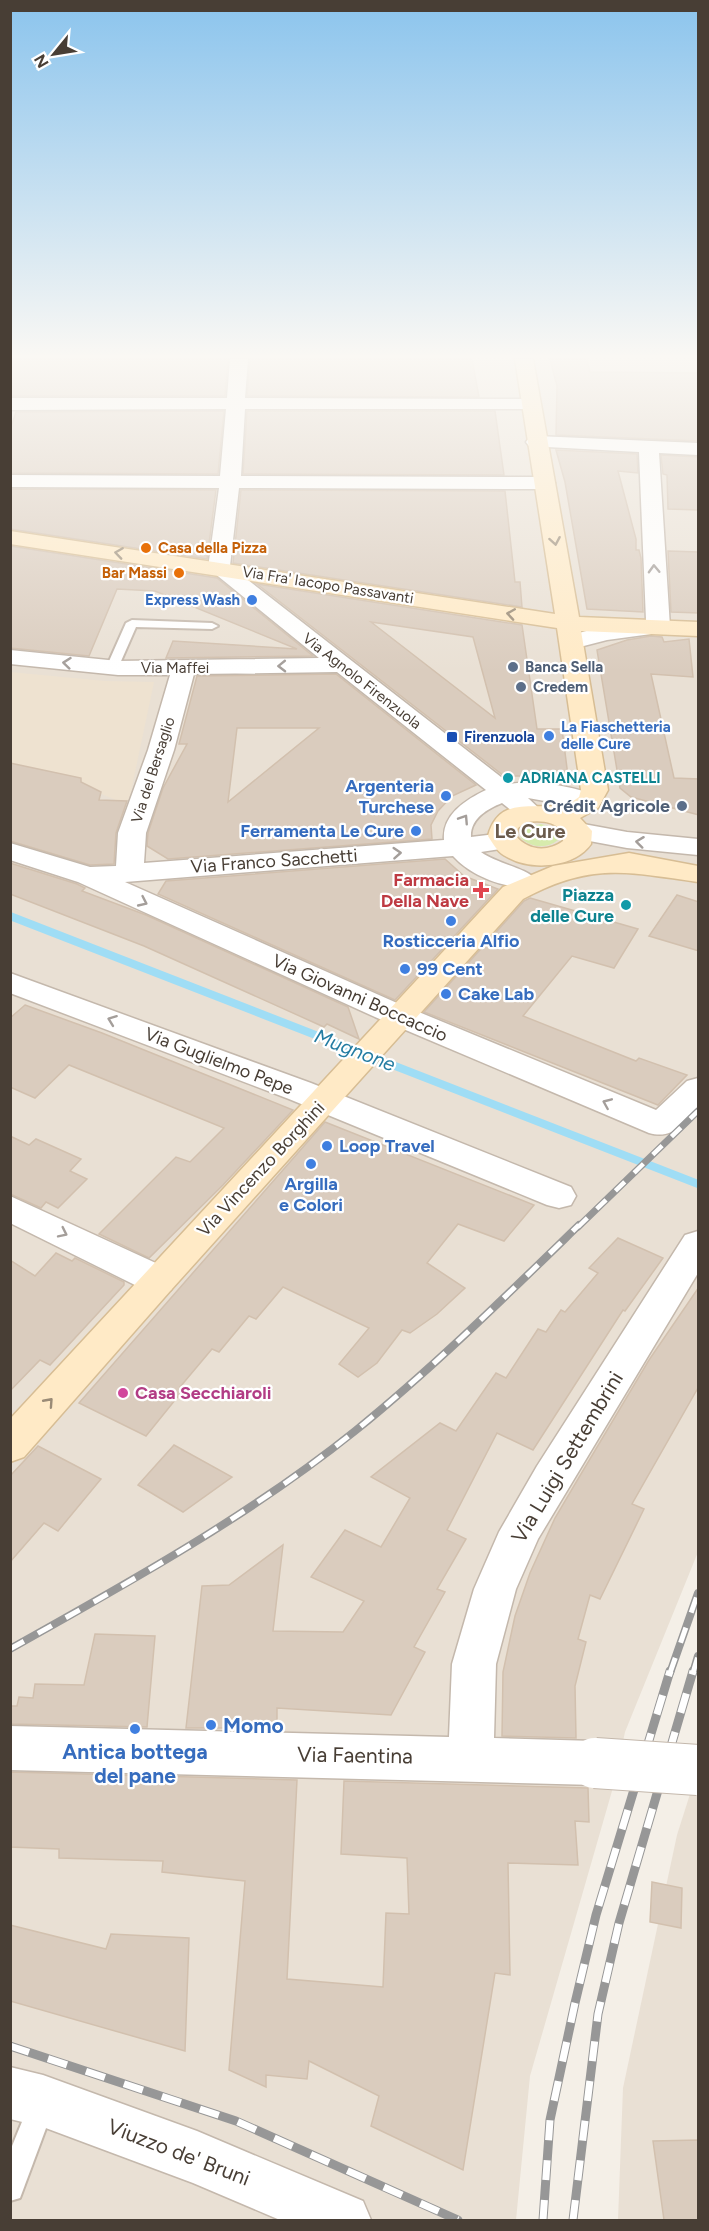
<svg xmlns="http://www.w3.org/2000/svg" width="709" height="2231" font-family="Figtree,sans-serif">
	<rect width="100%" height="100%" fill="#f4efe7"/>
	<g fill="#e9e0d4">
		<polygon points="11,359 698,359 698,1552 625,1732 614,1784 530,2076 516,2220 11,2220"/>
		<polygon points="698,1769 698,2220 618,2220 623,2088 677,1835"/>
	</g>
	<polygon fill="#eee2d0" points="10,672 105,681 154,682 129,801 116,800 82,786 80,778 11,763"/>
	<path fill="#d7ebad" d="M 541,824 L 556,829 L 560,837 L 558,840 C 547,849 531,848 521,838 L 523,829 Z"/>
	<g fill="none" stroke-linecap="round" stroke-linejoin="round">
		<polyline stroke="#9fddf5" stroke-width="8" points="10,916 698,1184"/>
	</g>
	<g fill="#daccbe" stroke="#d2c0ae" stroke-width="1.5" fill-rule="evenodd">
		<polygon points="10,359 228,359 225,396 10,396"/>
		<polygon points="250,359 472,359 479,397 247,396"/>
		<polygon points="550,359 587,359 590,372 699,373 699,441 556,435 557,386"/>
		<polygon points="224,411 218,474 10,473 10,430 16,412"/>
		<polygon points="247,411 495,411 504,475 243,474"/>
		<polygon points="556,450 637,454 638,473 618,471 636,539 636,550 639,550 641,558 643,612 587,609 565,482"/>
		<polygon points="661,455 699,457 699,510 668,509 667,475 663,474"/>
		<polygon points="10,489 216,490 207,559 10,529"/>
		<polygon points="241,490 505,491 515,582 520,582 522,607 233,563"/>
		<polygon points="10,546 217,578 313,656 166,658 173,641 297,649 155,591 117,589 89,656 10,648"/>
		<polygon points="668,551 699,552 699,613 671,612"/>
		<path d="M 257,584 L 522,625 L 537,729 L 562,729 L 568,776 L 504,776 ZM 371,622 L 473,637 L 495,718 Z"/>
		<polygon points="651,636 662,637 664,642 689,639 693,677 651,674 674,778 699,779 699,815 631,797 620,788 597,650 627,640"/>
		<path d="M 336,674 L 476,785 L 452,796 L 438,811 L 431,825 L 432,839 L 168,859 L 147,846 L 148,833 L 163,788 L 187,744 L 179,744 L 197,676 ZM 237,728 L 319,728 L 228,802 Z"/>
		<polygon points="10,763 81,778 81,782 101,792 99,800 127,801 116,833 114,864 90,865 10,841"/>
		<polygon points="445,859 464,876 498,889 395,1000 158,894 166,881"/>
		<polygon points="10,863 77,884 85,888 82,891 146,915 348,1007 359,1039 327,1024 324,1027 144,946 10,894"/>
		<polygon points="677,895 699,902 699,951 649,936"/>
		<polygon points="530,898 638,929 614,968 572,956 523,1016 636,1061 639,1058 687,1075 658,1105 424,1012 524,901"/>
		<polygon points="25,1005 102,1033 293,1110 223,1185 149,1258 99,1234 176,1157 190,1162 224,1128 69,1065 35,1098 10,1087 10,1018"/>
		<polygon points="325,1122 534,1205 504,1241 458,1224 427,1263 465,1288 437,1314 410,1333 402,1330 377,1363 358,1377 339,1364 369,1328 283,1287 256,1319 249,1316 219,1352 212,1349 180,1387 184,1389 146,1436 79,1403"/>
		<polygon points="10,1136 29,1145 36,1139 81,1159 70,1171 87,1179 58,1208 46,1202 41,1208 10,1194"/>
		<polygon points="618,1238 663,1258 625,1311 623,1310 533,1450 497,1433 447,1530 466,1539 437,1589 445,1592 414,1647 425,1652 391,1715 277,1708 277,1728 186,1728 202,1586 229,1585 283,1545 273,1631 343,1632 364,1601 311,1577 345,1530 381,1547 410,1498 371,1477 440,1423 456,1431 496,1373 506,1378 538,1329 546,1332 561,1310 565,1312 598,1273 589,1268"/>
		<polygon points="56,1253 72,1261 75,1258 124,1282 124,1285 50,1365 40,1360 10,1391 10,1260 35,1276"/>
		<polygon points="699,1287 699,1386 632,1504 644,1509 600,1599 590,1595 578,1639 586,1642 575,1686 576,1738 502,1736 503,1672 515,1616 530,1573 555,1518 578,1479 649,1360"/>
		<polygon points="174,1445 232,1477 183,1512 138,1485"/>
		<polygon points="38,1446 101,1479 58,1531 44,1523 10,1562 10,1476"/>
		<polygon points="95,1634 155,1636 147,1727 10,1724 10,1706 17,1706 19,1697 33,1698 35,1684 84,1685"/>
		<polygon points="10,1772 297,1780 287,1979 383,1987 386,1913 409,1914 407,1858 341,1854 344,1781 588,1788 589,1822 575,1821 578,1865 508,1863 510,1975 495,1973 463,2170 371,2126 379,2096 309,2061 307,2079 266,2075 266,2087 229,2070 245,1881 162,1872 163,1861 59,1858 59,1849 10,1847"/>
		<polygon points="652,1882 682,1888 681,1928 650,1922"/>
		<polygon points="10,1925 106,1949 111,1934 189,1938 185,2051 10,2001"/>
		<polygon points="699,2140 699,2220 664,2220 653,2141"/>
	</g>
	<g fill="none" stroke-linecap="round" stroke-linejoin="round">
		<defs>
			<g id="lane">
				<polygon points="132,620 212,623 218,626 212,629 136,627 118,668 108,671 106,668 126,623"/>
				<polygon points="42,2091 51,2095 55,2104 20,2198 10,2201 10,2151 33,2095"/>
			</g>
			<g id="street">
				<path d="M 230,359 L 248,359 L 245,398 L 536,399 L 538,403 L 536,407 L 529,409 L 245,409 L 241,476 L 545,477 L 552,479 L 555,483 L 552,487 L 545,489 L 239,488 L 230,566 L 510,784 C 540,779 570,787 598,795 L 602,801 L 598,807 L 589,809 L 528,798 L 544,813 L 541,819 C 523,823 515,813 502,803 C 487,809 470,819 471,837 L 504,833 L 514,835 L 518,841 L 514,847 L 481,852 C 495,863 527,868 535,879 L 531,885 C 506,891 470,875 453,856 L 125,882 L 397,1003 L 656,1110 L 687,1081 L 698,1078 L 698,1108 C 683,1123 673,1140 649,1133 L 375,1017 L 78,882 L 10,860 L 10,843 L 90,867 L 116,866 L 118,833 L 148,750 L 170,675 L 118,675 L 10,664 L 10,650 L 118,661 L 319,658 L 208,568 L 219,488 L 10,487 L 10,475 L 220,476 L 226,409 L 10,410 L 10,398 L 227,398 ZM 337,672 L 486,790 C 465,800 442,815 444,840 L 144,863 L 146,833 L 174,750 L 194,674 Z"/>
				<polygon points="536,436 698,443 698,455 659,453 670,627 666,632 607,640 572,649 564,647 560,642 564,637 605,626 646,620 639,452 529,446 526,442 529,438"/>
				<polygon points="578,823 627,832 698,839 698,855 627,848 568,837 564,831 568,825"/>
				<polygon points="10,973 311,1083 571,1187 576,1196 571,1205 559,1208 547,1205 289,1099 10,993"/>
				<polygon points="10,1196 171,1270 176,1280 171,1290 158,1294 145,1290 10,1223"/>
				<polygon points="698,1231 698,1273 538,1539 516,1589 496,1664 494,1738 595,1741 611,1748 618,1763 611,1778 595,1785 10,1770 10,1726 449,1737 452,1664 474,1589 499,1532 537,1466 685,1235"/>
				<polygon points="10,2067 43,2075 197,2131 363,2201 371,2220 280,2220 193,2183 43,2127 10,2119"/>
			</g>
			<g id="secondary">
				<path d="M 515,359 L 533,359 L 579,617 L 698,622 L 698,636 L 581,631 L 608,790 L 598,808 L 580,818 L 592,831 L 591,844 C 574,868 531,871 507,857 C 498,853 493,844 488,836 C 501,786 550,820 579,797 L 581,790 L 557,628 L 10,544 L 10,531 L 555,614 ZM 526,822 C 541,820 553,821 564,832 L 563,841 C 548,852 528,851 516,836 L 518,828 Z"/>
				<path d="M 629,853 L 698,866 L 698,882 C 627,872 591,862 523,899 L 171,1290 L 24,1457 L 10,1462 L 10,1419 L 503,887 L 553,866 Z"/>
			</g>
		</defs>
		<use href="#lane" stroke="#c4b8ac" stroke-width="4"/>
		<use href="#street" stroke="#c4b8ac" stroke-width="3"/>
		<use href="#secondary" stroke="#d7bd94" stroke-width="3"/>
		<use href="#lane" fill="#fff" fill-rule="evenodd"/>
		<use href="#street" fill="#fff" fill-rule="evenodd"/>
		<use href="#secondary" fill="#ffeac6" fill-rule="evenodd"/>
		<defs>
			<polyline id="rail-far2" points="578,1227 698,1111"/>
			<g id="rail-far1">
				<path d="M 10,1649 C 128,1583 249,1516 355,1431 C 434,1367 506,1296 579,1225"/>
				<polyline points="670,1673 698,1593"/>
				<polyline points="693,1673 698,1656"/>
			</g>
			<g id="rail">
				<polyline points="10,2046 236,2121 458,2220"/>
				<polyline points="543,2220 550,2120 575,2003 596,1915 670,1671"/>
				<polyline points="573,2220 598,2014 619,1923 693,1671"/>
			</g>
		</defs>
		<use href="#rail-far2" stroke="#979797" stroke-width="7"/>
		<use href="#rail-far1" stroke="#979797" stroke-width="8"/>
		<use href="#rail" stroke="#979797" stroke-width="9"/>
		<use href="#rail-far2" stroke="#fff" stroke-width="4.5" stroke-dasharray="13" stroke-linecap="butt"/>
		<use href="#rail-far1" stroke="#fff" stroke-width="5" stroke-dasharray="16" stroke-linecap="butt"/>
		<use href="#rail" stroke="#fff" stroke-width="7" stroke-dasharray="20" stroke-linecap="butt"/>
		<defs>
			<polyline id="street-bridge" points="595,1763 698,1770"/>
		</defs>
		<use href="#street-bridge" stroke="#c4b8ac" stroke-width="52" stroke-linecap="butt"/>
		<use href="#street-bridge" stroke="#fff" stroke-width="50"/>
	</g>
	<defs><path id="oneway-chevron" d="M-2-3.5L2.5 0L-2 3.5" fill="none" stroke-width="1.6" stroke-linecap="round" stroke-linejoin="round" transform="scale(1.5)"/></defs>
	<g stroke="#9a8b76">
		<use href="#oneway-chevron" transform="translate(555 541) rotate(80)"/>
		<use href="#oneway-chevron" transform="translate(119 553) rotate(-172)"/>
		<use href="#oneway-chevron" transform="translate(511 614) rotate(-171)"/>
		<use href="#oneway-chevron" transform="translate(49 1402) rotate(-48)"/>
	</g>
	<g stroke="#a49e9a">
		<use href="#oneway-chevron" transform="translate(654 569) rotate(-92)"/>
		<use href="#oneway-chevron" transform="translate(67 663) rotate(-174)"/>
		<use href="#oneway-chevron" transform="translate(282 666) rotate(179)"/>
		<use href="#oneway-chevron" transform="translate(464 819) rotate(-57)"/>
		<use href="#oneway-chevron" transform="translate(640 842) rotate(-173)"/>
		<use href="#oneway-chevron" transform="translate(397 853) rotate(-4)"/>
		<use href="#oneway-chevron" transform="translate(143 902) rotate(25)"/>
		<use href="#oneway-chevron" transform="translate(112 1020) rotate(-159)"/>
		<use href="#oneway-chevron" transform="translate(607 1103) rotate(-157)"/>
		<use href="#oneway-chevron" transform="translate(63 1233) rotate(26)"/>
	</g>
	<linearGradient id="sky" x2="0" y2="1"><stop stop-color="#8bc4ed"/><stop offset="0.53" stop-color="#faf8f4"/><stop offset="1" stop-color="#faf8f4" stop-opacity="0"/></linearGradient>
	<rect width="709" height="672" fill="url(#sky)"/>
	<g fill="#e8710a" stroke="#fff" stroke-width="2">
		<circle cx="146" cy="548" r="6"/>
		<circle cx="179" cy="573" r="6"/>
	</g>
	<g fill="#3f7fe0" stroke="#fff" stroke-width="2">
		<circle cx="252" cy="600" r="6"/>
		<circle cx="549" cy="736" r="6"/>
		<circle cx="446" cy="796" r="6"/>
		<circle cx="416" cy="831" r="6"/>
		<circle cx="451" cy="921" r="6"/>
		<circle cx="405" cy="969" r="6"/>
		<circle cx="446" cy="994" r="6"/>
		<circle cx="327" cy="1146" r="6"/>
		<circle cx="311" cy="1164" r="6"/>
		<circle cx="211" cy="1725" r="6"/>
		<circle cx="135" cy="1729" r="6"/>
	</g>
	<g fill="#5c6f8a" stroke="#fff" stroke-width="2">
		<circle cx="513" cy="667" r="6"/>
		<circle cx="521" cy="687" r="6"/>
		<circle cx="682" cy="806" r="6"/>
	</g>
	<rect fill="#1a4fb4" stroke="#fff" stroke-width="2" x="446" y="731" width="12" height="12" rx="3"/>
	<g fill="#0f9aa8" stroke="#fff" stroke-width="2">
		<circle cx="508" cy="778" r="6"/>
		<circle cx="626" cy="905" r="6"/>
	</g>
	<path fill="#e0444e" stroke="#fff" stroke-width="2" d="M478 881h6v6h6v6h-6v6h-6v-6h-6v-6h6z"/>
	<circle fill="#d1479c" stroke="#fff" stroke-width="2" cx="123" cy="1393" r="6"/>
	<g text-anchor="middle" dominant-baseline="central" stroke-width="4.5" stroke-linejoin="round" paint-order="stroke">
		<g font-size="15" font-weight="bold" fill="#c56008" stroke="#fff" text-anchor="start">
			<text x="158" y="548">Casa della Pizza</text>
			<text x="167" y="573" text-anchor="end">Bar Massi</text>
		</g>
		<g font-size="15" fill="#483e35" stroke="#fff">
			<text transform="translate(328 585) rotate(9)">Via Fra' Iacopo Passavanti</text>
			<text x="175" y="668">Via Maffei</text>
			<text transform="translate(362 681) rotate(38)">Via Agnolo Firenzuola</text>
			<text transform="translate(153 770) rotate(-72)">Via del Bersaglio</text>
		</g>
		<g font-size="15" font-weight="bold" fill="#366cbe" stroke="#fff" text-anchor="end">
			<text x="240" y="600">Express Wash</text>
			<text x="561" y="727" text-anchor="start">La Fiaschetteria<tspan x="561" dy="17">delle Cure</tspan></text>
		</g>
		<g font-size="15" font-weight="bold" fill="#4e5e75" stroke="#fff" text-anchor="start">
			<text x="525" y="667">Banca Sella</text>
			<text x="533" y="687">Credem</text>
		</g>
		<g font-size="15" font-weight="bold" fill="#164399" stroke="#fff" text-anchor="start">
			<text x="464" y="737">Firenzuola</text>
		</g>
		<g font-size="15" font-weight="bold" fill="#0d838f" stroke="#fff" text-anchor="start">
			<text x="520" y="778">ADRIANA CASTELLI</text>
		</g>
		<g font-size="18" font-weight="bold" fill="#366cbe" stroke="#fff" text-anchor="start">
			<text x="434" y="786" text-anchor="end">Argenteria<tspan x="434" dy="21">Turchese</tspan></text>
			<text x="404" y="831" text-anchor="end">Ferramenta Le Cure</text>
			<text x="451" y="941" text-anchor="middle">Rosticceria Alfio</text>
			<text x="417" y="969">99 Cent</text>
			<text x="458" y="994">Cake Lab</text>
			<text x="339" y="1146">Loop Travel</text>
			<text x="311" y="1184" text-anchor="middle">Argilla<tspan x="311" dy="21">e Colori</tspan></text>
		</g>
		<g font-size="18" font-weight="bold" fill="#4e5e75" stroke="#fff" text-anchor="end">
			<text x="670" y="806">Crédit Agricole</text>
		</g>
		<g font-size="18" fill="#483e35" stroke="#fff">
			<text transform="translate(274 861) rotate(-4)">Via Franco Sacchetti</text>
			<text transform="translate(360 998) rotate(24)">Via Giovanni Boccaccio</text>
			<text transform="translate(219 1061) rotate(21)">Via Guglielmo Pepe</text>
			<text transform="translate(261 1169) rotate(-47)">Via Vincenzo Borghini</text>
		</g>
		<g font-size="18" font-weight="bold" fill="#be3a42" stroke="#fff" text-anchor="end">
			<text x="469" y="880">Farmacia<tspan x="469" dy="21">Della Nave</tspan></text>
		</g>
		<g font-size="18" font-weight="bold" fill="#0d838f" stroke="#fff" text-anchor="end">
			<text x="614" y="895">Piazza<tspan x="614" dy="21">delle Cure</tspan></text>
		</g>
		<g font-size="18" font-weight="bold" fill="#b23c85" stroke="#fff" text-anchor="start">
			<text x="135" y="1393">Casa Secchiaroli</text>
		</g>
		<g font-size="20" font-weight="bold" fill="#6b5b4c" stroke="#fff">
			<text x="530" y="831">Le Cure</text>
		</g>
		<g font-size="20" font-style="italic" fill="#247ca2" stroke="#fff">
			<text transform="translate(355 1050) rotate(21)">Mugnone</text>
		</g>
		<g font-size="21" fill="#483e35" stroke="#fff">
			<text transform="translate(567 1457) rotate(-59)">Via Luigi Settembrini</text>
			<text transform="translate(355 1755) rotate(1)">Via Faentina</text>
			<text transform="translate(179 2152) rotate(21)">Viuzzo de' Bruni</text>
		</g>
		<g font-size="21" font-weight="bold" fill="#366cbe" stroke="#fff" text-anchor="start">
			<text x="223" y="1725">Momo</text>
			<text x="135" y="1751" text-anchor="middle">Antica bottega<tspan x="135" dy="24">del pane</tspan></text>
		</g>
	</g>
	<rect width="709" height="2231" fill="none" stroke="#483e35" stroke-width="24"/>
	<g transform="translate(54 54) rotate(240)" stroke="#ffffff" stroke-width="4.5" paint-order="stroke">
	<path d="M0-4.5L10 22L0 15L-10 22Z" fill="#483e35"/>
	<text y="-9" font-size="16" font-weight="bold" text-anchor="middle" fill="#483e35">N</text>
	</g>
</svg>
